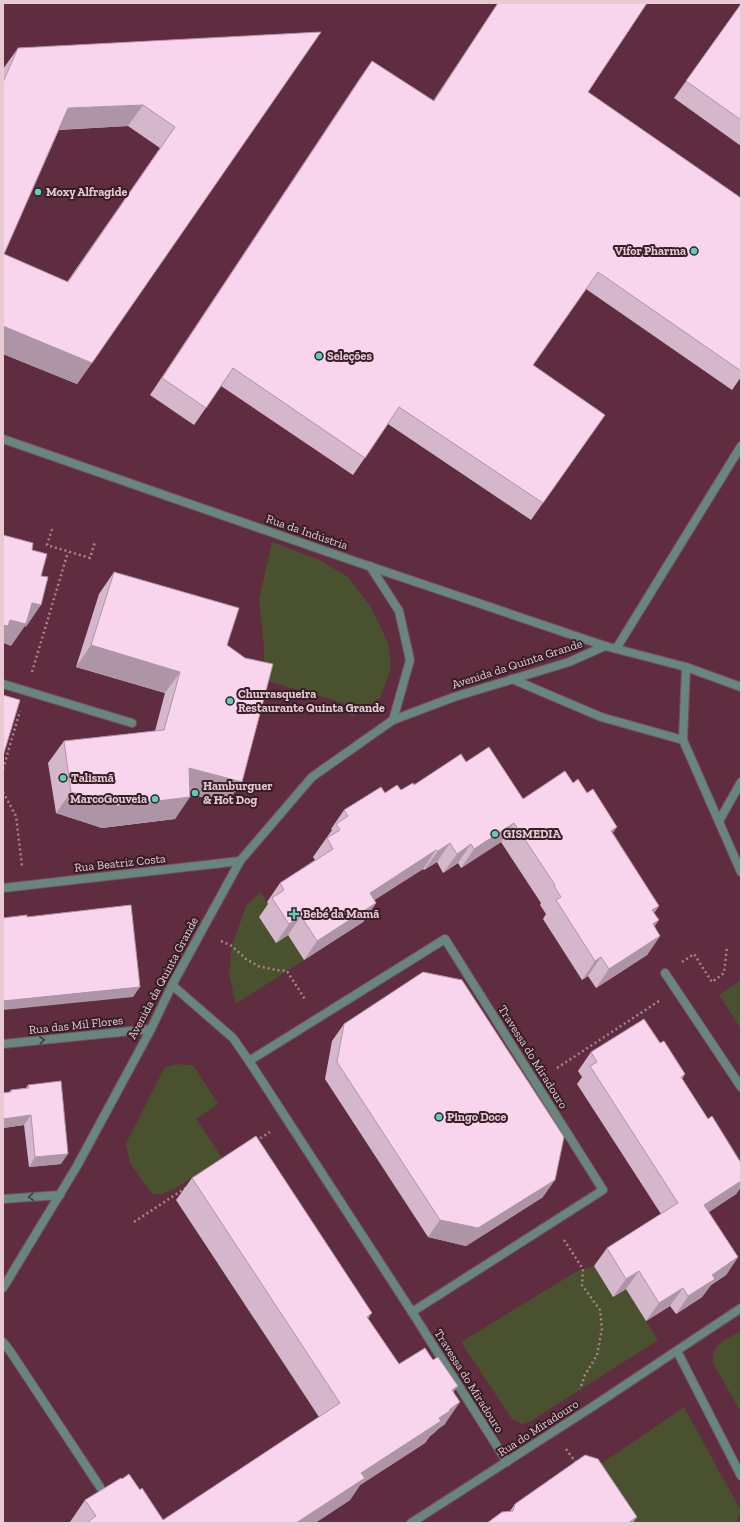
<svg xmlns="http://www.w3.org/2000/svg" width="744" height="1526" font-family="'Zilla Slab',serif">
	<rect width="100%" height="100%" fill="#5f2d3f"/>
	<g fill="#4a512e">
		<polygon points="272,542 320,560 348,577 371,607 388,643 391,668 380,698 351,717 343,703 264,680 264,647 259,600"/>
		<polygon points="260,892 271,909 259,917 276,942 288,935 304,960 236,1004 229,975 232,946 246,906"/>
		<polygon points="741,980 741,1029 719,995"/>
		<polygon points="179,1064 194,1066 218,1104 196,1119 222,1158 173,1190 162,1194 152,1194 130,1163 126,1143 165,1067"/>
		<polygon points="594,1266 613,1297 626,1289 658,1340 531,1421 522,1424 512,1419 461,1342 579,1270"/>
		<path d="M 741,1331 L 741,1412 L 714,1365 C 708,1345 727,1339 741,1331 Z"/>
		<polygon points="684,1407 741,1511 736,1523 621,1523 588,1473"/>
	</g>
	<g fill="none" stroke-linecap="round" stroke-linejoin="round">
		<defs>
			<g id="service">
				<polyline points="616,649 741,446"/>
				<polyline points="3,1342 10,1351 100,1487"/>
			</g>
			<polyline id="pedestrian" points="3,684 132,723"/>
			<g id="minor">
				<polyline points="3,888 240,861"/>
				<polyline points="665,973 741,1087"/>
				<polyline points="172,985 233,1038 249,1061 412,1312 507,1462"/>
				<polyline points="3,1044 151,1029"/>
				<polyline points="249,1061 445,939 603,1190 412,1312"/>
				<polyline points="3,1199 60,1195"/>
				<polyline points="677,1351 741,1476"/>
				<polyline points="411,1523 592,1407 741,1308"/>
			</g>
			<g id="tertiary">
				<polyline points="3,439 351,560 605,646"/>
				<polyline points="370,566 399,611 410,660 393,720"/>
				<polyline points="686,667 683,740 741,872"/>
				<polyline points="512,679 601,717 683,740"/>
				<polyline points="719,821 741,782"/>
				<polyline points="3,1288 77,1166 151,1029 172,985 240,861 312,777 393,720 454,697 569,662 605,646 686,667 741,687"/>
			</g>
		</defs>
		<use href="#service" stroke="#7b4c5c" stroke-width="10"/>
		<use href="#pedestrian" stroke="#7b4c5c" stroke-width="10"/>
		<use href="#minor" stroke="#7b4c5c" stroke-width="10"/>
		<use href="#tertiary" stroke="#7b4c5c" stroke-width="10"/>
		<g stroke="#aa828f" stroke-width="2.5" stroke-dasharray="2 3" stroke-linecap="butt">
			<polyline points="52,529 47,545 90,558 95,542"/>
			<polyline points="32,672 68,552"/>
			<polyline points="3,769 20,711"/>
			<polyline points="3,792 16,816 22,866"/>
			<polyline points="221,941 232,946 246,959 258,966 276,970 287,971 306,1001"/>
			<polyline points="682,962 694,954 712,982 724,973 727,947"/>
			<polyline points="557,1068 659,1001"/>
			<polyline points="256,1141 270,1132"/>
			<polyline points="134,1222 187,1187"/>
			<polyline points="564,1240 583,1269 582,1285 600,1310 602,1329 597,1355 585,1375 580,1389"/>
			<polyline points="566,1449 577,1464"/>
		</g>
		<use href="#service" stroke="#67867f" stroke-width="8"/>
		<use href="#pedestrian" stroke="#67867f" stroke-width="8"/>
		<use href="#minor" stroke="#67867f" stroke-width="8"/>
		<use href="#tertiary" stroke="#67867f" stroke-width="8"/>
	</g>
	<g fill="#d5b7cb" fill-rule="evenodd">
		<polygon points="498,3 647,3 588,92 741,198 741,377 732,390 586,289 533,365 605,415 531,520 388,424 353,475 221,386 194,425 150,395 360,78 372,61 433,101"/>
		<polygon points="741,4 741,146 674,98"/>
		<path d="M 321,32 L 77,384 L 3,354 L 3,69 L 18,48 ZM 128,126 L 160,148 L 67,282 L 4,254 L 59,130 Z"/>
		<polygon points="114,572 227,645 227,803 190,794 175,819 102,828 56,813 48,763 64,741 155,731 165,693 76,667 99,594"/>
		<polygon points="466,762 523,799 573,783 613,833 659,906 654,913 654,927 660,936 647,955 596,988 588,976 582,980 543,919 546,914 540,905 541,903 501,842 461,868 458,863 443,873 437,862 424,870 423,869 374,900 376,903 363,922 304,960 288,935 276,943 259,917 268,904 267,902 280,883 315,860 313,857 332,830 331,829 344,810 385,793 401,790"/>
		<polygon points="344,1024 543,1197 466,1246 428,1237 325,1079 332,1041"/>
		<polygon points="660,1043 685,1074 682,1079 708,1119 741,1163 741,1187 736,1194 709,1212 738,1257 726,1275 711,1285 702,1297 676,1314 670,1306 646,1321 626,1289 613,1297 594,1266 607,1248 661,1214 577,1084 582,1077 578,1071 591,1052"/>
		<polygon points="28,1085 61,1164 29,1167 24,1125 3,1128 3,1093 9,1092 11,1090 26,1088"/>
		<polygon points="192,1178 368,1319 399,1364 454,1392 445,1424 438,1429 434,1433 430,1436 425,1443 360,1485 350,1500 315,1523 71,1523 70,1522 85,1500 122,1479 140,1490 163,1520 319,1417 176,1200"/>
		<polygon points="515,1504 633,1523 510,1511"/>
	</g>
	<g fill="#ae95a5">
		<polygon points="143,105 128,126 53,130 68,108"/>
		<polygon points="3,326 92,363 77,384 3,354"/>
		<polygon points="32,603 41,605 26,627 25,626 11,646 3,643 3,625"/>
		<polygon points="91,645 180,672 165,693 76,667"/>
		<polygon points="189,768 242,782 227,803 174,790"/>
		<polygon points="71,792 190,797 175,819 102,828 56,813"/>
		<polygon points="514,823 501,842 461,868 474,849"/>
		<polygon points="617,827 604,846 611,831"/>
		<polygon points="450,843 437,862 424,870 438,851"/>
		<polygon points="471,844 458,863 443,873 457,854"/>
		<polygon points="436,850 423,869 356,912 370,893"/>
		<polygon points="376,903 363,922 304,960 317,941"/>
		<polygon points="659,906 645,925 652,910"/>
		<polygon points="301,916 288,935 276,943 289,924"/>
		<polygon points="659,920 646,939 653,924"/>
		<polygon points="660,936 647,955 596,988 609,969"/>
		<polygon points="601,957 588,976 582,980 595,961"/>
		<polygon points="140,987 133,997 3,1010 3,1001"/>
		<polygon points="31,1115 24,1125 3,1128 3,1119"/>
		<polygon points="68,1154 61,1164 29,1167 35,1157"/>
		<polygon points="555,1180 543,1197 466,1246 428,1237 440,1220"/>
		<polygon points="741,1181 741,1187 736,1194 692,1223 704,1205"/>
		<polygon points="738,1257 726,1275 711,1285 702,1297 676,1314 688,1296 712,1275"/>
		<polygon points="639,1271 626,1289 613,1297 626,1279"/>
		<polygon points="683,1288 670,1306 646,1321 659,1303"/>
		<polygon points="372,1313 357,1335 367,1317"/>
		<polygon points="458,1386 442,1408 452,1390"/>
		<polygon points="460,1402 445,1424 438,1429 434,1433 430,1436 425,1443 360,1485 350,1500 315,1523 296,1523 361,1473 439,1418 449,1410"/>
		<polygon points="637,1517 633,1523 628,1523"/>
	</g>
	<g fill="#f8d5ec" stroke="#ae95a5" fill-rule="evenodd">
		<polygon points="498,3 647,3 588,92 741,198 741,371 598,272 533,365 605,415 543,503 399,407 365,458 233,368 206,408 162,378 372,61 434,101"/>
		<polygon points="741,4 741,120 686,81"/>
		<path d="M 321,32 L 92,363 L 3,326 L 3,82 L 18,48 ZM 143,105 L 175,127 L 68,282 L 4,254 L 68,108 Z"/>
		<polygon points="3,535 33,543 32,550 47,554 41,576 48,577 41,605 32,603 26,624 10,620 8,626 3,625"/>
		<polygon points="114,572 239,608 227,645 245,658 273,664 242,782 189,768 190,797 117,806 71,792 64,741 164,730 180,672 91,645"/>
		<polygon points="3,695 20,700 3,756"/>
		<polygon points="489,747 523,799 565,771 573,783 578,779 587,793 593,789 617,827 611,831 659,906 652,910 659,920 653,924 660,936 609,969 601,957 595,961 556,900 561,897 554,886 555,885 514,823 474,849 471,844 457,854 450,843 438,851 436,850 370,893 376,903 317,941 301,916 289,924 272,898 284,890 280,883 333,849 327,838 340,830 336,824 348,816 344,810 381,787 385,793 397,785 401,790 413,783 414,785 461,754 466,762"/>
		<polygon points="131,905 140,987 3,1001 3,918 27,915 27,917"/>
		<polygon points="423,972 462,980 564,1137 555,1180 478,1228 440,1220 337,1062 344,1024"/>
		<polygon points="644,1019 660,1043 664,1041 685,1074 681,1077 708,1119 712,1116 741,1163 741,1181 704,1205 738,1257 712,1275 715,1279 688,1296 683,1288 659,1303 639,1271 626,1279 607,1248 678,1203 590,1066 597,1062 591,1052"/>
		<polygon points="61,1081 68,1154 35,1157 31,1115 3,1119 3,1093 11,1092 11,1090 29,1088 28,1085"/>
		<polygon points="256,1136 372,1313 367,1317 399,1364 425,1348 433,1360 438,1357 458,1386 452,1390 460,1402 449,1410 450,1411 439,1418 441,1421 361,1473 365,1478 296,1523 90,1523 89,1521 96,1516 85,1500 121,1478 122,1479 129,1474 140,1490 142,1488 163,1520 340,1403 192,1178"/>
		<polygon points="585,1455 598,1459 637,1517 628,1523 487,1523 502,1512 513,1511 515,1504"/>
	</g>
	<defs><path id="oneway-chevron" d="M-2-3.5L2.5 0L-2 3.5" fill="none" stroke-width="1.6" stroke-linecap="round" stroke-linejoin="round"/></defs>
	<g stroke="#443d41">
		<use href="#oneway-chevron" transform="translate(42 1040) rotate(-6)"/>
		<use href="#oneway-chevron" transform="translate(31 1197) rotate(176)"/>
	</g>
	<g fill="#5dceb8" stroke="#351e26" stroke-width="1.5">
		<circle cx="38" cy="192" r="4"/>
		<circle cx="694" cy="251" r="4"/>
		<circle cx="319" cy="356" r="4"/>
		<circle cx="230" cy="701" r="4"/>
		<circle cx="63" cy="778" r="4"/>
		<circle cx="195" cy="793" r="4"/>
		<circle cx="155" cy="799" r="4"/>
		<circle cx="495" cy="834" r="4"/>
		<path d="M292 908h4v4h4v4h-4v4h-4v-4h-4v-4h4z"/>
		<circle cx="439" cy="1117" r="4"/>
	</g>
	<g text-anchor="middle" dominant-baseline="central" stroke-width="4" stroke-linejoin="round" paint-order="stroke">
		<g font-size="12" font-weight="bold" fill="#e9c9d2" stroke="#351e26" text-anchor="start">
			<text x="46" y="192">Moxy Alfragide</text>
			<text x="686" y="251" text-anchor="end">Vifor Pharma</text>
			<text x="327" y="356">Seleções</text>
			<text x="238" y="694">Churrasqueira<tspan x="238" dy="14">Restaurante Quinta Grande</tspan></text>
			<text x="71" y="778">Talismã</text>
			<text x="203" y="786">Hamburguer<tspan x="203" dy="14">&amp; Hot Dog</tspan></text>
			<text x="147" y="799" text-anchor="end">MarcoGouveia</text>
			<text x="503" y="834">GISMEDIA</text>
			<text x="303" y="914">Bebé da Mamã</text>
			<text x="447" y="1117">Pingo Doce</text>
		</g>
		<g font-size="12" fill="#e9c9d2" stroke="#351e26">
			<text transform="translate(307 532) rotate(19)">Rua da Indústria</text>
			<text transform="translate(517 664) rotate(-18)">Avenida da Quinta Grande</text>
			<text transform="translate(120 863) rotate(-6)">Rua Beatriz Costa</text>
			<text transform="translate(163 978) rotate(-62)">Avenida da Quinta Grande</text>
			<text transform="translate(76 1025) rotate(-6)">Rua das Mil Flores</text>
			<text transform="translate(533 1057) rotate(58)">Travessa do Miradouro</text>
			<text transform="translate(469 1381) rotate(58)">Travessa do Miradouro</text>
			<text transform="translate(538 1428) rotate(-33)">Rua do Miradouro</text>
		</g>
	</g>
	<rect width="744" height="1526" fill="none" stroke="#e9c9d2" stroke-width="8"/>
</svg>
